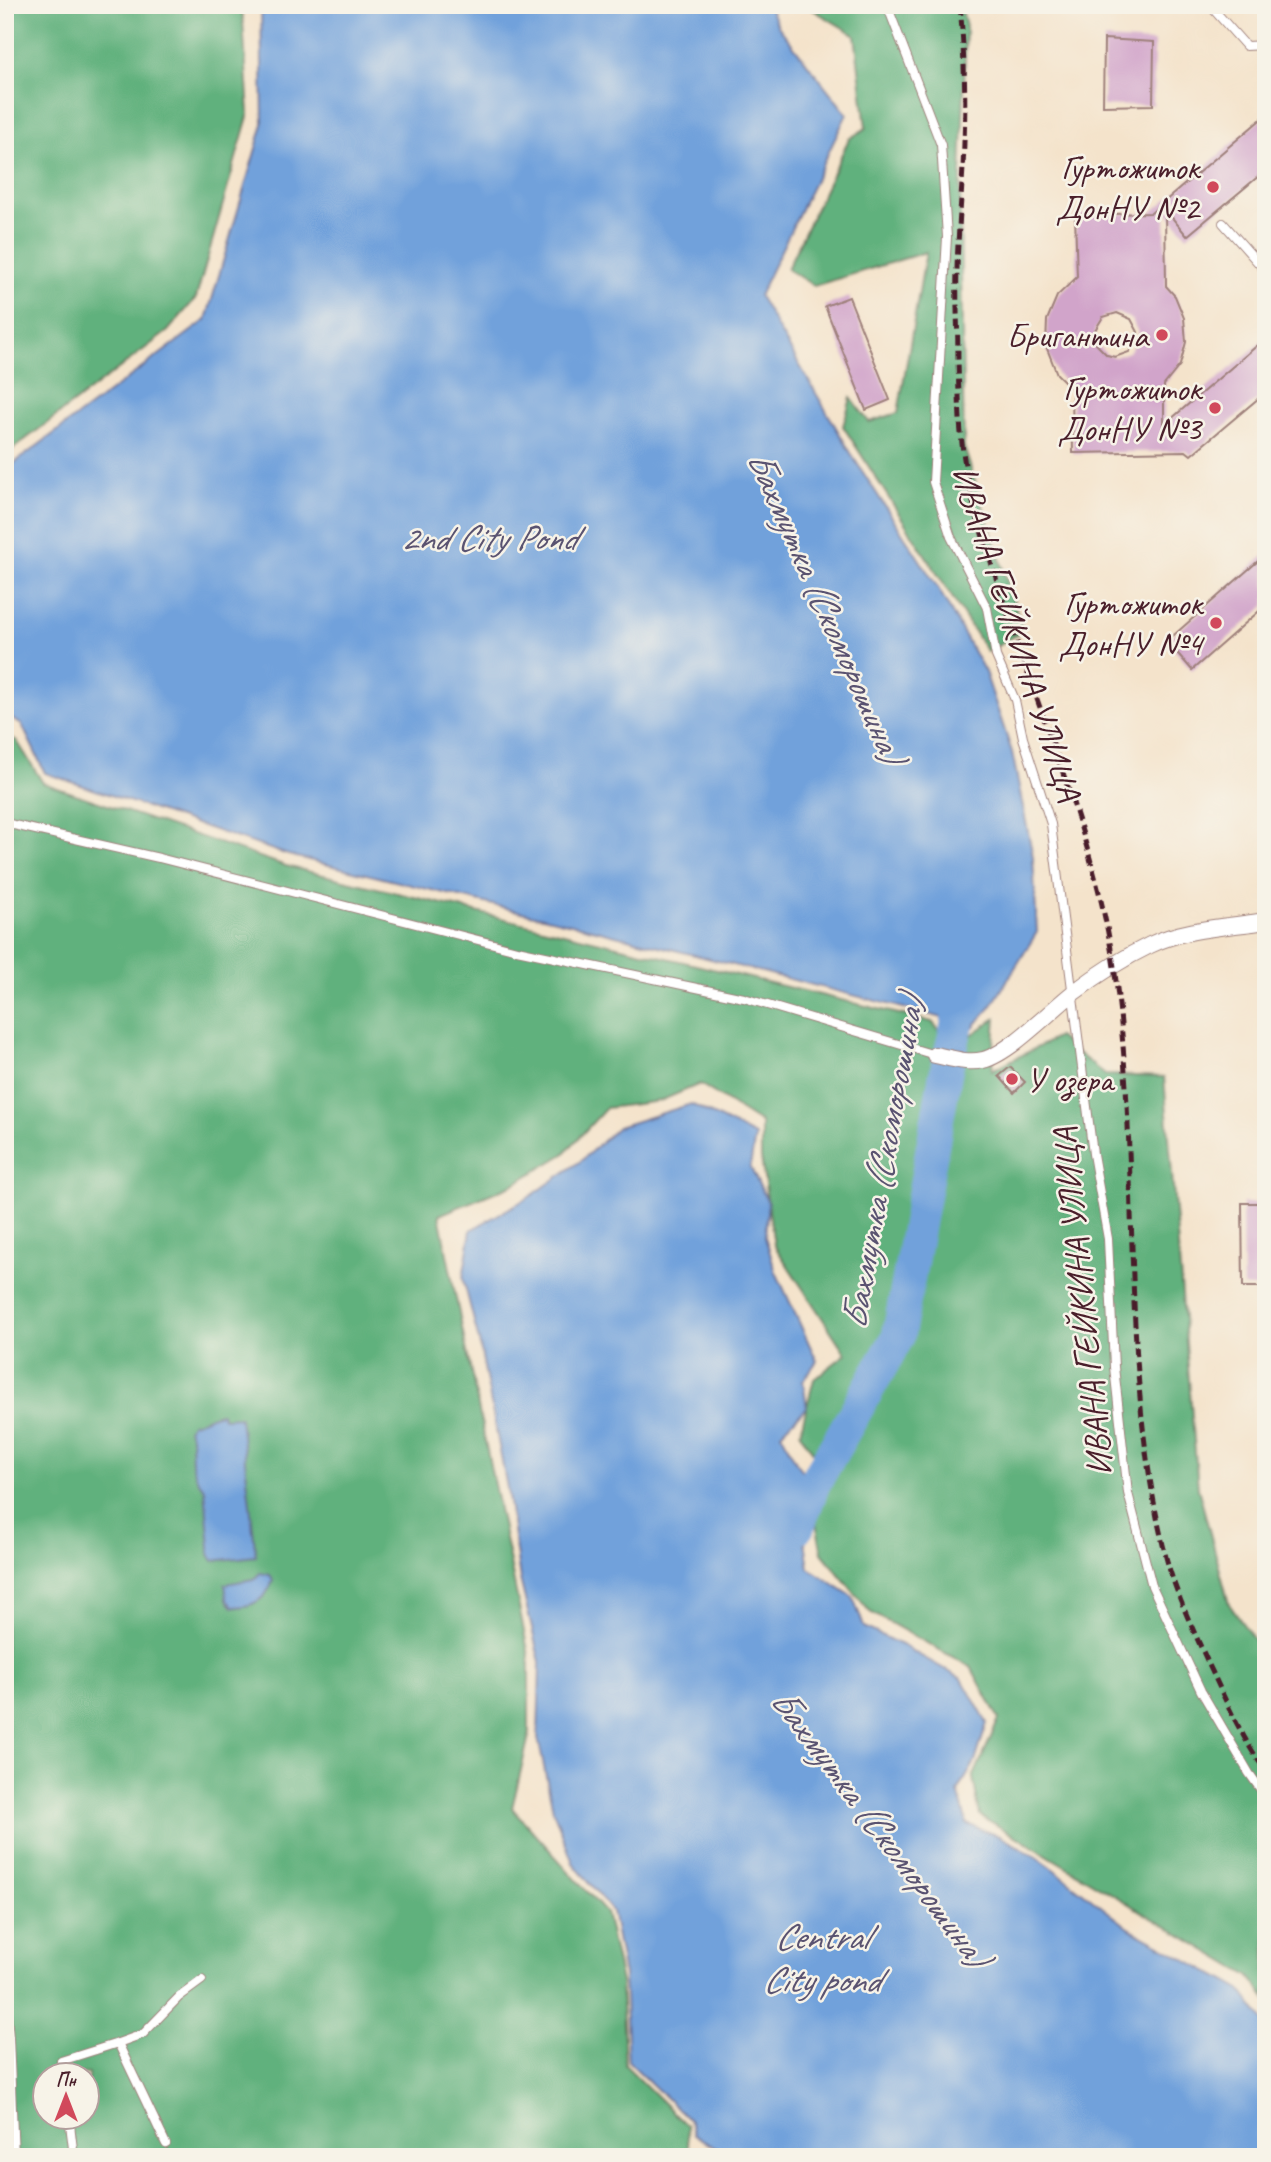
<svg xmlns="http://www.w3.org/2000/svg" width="1271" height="2162" font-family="Caveat,sans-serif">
	<rect width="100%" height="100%" fill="#f7f3e8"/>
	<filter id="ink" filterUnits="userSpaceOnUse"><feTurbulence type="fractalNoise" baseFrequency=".0143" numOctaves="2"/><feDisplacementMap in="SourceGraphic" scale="14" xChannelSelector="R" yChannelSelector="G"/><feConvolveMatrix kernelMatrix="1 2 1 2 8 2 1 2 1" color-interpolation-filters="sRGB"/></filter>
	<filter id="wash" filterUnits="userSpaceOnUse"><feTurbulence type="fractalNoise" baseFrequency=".00686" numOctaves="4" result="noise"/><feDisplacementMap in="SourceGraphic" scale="28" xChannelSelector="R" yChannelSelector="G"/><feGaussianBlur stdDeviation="1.57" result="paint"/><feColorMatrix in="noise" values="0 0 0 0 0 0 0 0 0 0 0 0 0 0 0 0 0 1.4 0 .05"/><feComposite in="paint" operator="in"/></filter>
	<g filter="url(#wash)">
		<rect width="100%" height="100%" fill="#f4e3cb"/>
		<g fill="#61b17d" stroke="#566854" stroke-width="2" fill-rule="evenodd">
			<polygon points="5,5 242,5 249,113 196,298 168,331 5,455"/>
			<polygon points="805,5 961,5 966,27 960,208 964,447 1023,631 987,652 843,426 851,398 869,422 898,413 926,252 814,286 787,269 849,139 866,128 855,35"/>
			<path d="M 5,734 L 17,741 L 43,783 L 286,866 L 932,1022 L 954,1047 L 996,1018 L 992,1070 L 1058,1037 L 1105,1075 L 1164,1077 L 1198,1488 L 1229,1604 L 1266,1657 L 1266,1998 L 1249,1976 L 980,1815 L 973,1778 L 999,1719 L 971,1667 L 870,1612 L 822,1553 L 816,1523 L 829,1475 L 800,1433 L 814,1379 L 846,1354 L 774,1245 L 761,1158 L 761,1123 L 700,1084 L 660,1101 L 606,1108 L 564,1154 L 514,1184 L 439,1215 L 529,1656 L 529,1736 L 512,1808 L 606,1913 L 621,1982 L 625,2065 L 687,2126 L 689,2157 L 9,2157 L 5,2115 ZM 46,2074 L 88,2074 L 88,2116 L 46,2116 Z"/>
		</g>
		<g fill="#71a1db" stroke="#5e6083" stroke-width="2">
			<polygon points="261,5 768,5 778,26 847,114 759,296 855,460 938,588 985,672 1012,752 1033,857 1037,932 991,1007 961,1041 952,1042 947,1035 943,1018 596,930 288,855 45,773 22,725 5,715 5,470 206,320 263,124"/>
			<polygon points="691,1104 755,1136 750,1167 768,1202 765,1237 776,1272 817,1361 803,1381 807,1407 781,1433 796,1462 818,1490 803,1527 809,1568 853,1597 864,1627 901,1645 962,1679 987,1723 975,1762 958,1791 967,1824 1002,1837 1043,1861 1129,1928 1240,1989 1266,2024 1266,2157 729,2157 694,2134 690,2121 628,2061 624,1975 612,1911 573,1863 553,1810 538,1738 540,1662 520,1579 507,1488 479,1341 463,1278 471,1230 531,1196 582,1160 618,1127"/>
			<path d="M 222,1413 L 223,1418 L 240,1417 L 256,1556 L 213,1561 L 209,1554 L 210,1548 L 205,1490 L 198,1481 L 192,1464 L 191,1436 L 188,1430 L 191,1423 C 203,1421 210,1414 222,1413 Z"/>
			<path d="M 260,1573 L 270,1575 L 273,1581 C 265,1600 254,1607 233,1607 L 227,1600 L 225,1584 L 254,1579 Z"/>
		</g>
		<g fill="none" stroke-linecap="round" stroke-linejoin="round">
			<polyline stroke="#71a1db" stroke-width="33" points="798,1527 814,1484 898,1337 947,1066 957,1025 960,999"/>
		</g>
		<g id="blocks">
			<g fill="#d1a4ca" fill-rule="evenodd">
				<polygon points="1104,39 1154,42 1153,105 1103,106"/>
				<path d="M 1266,115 L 1266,170 L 1187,236 L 1165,209 L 1166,286 L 1175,296 L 1184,318 L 1186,342 L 1180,365 L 1164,385 L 1164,425 L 1266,338 L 1266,392 L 1191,455 L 1186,451 L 1073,453 L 1072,389 L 1057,374 L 1046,346 L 1047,320 L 1057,296 L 1077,277 L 1075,215 L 1151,213 ZM 1117,313 L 1131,319 L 1138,332 L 1137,340 L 1129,352 L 1115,357 L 1107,355 L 1096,344 L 1095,330 L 1103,317 Z"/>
				<polygon points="849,297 890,400 866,410 825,306"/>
				<polygon points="1266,554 1266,605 1192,670 1167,641"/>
				<polygon points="1010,1067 1025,1082 1014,1093 999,1076"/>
				<polygon points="1242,1203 1266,1203 1266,1287 1243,1287"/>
			</g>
		</g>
	</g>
	<g filter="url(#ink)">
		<use href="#blocks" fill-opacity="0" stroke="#9f817b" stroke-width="2"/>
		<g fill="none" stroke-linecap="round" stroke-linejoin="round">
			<defs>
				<g id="lane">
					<polyline points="887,5 941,145 947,237 933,482 951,537 987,608 996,656 1015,700 1023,738 1051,824 1093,1154 1108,1239 1114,1367 1128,1493 1152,1586 1201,1691 1249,1773 1266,1797"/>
					<polyline points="1214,10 1246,46 1266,45"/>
					<polyline points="1223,223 1262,267 1266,267"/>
					<polyline points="5,823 159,858 517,950 744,998 935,1055"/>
					<polyline points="5,1992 9,2038"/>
					<polyline points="5,2038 9,2038 14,2157"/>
					<polyline points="118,2043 143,2034 179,1997 202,1980"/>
					<polyline points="63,2074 61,2061 118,2043 166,2144"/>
					<polyline points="69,2116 74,2157"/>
				</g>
				<path id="street" d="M 935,1055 C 950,1058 968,1064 983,1060 C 1009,1054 1051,1010 1073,993 C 1097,975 1123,958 1150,945 C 1185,928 1228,927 1266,921"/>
			</defs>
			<use href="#lane" stroke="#9f817b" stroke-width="10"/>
			<use href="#street" stroke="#9f817b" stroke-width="18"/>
			<use href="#lane" stroke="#fff" stroke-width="8"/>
			<use href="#street" stroke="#fff" stroke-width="16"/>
			<path stroke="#4a1f2b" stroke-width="5" stroke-dasharray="10 5" stroke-linecap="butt" d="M 960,5 C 964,50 966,97 964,142 C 963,184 958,227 957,269 C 956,300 958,330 958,360 C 959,391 959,422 963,452 C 969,497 984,540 998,584 C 1037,711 1094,834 1114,967 C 1143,1162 1117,1364 1166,1557 C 1176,1595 1194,1631 1210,1667 C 1227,1703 1242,1739 1266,1771"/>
		</g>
	</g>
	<g fill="#d1495b" stroke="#f7f3e8" stroke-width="2.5">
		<circle cx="1213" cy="187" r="7"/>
		<circle cx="1162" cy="335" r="7"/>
		<circle cx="1215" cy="408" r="7"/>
		<circle cx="1216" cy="623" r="7"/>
		<circle cx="1012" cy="1079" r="7"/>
	</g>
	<g text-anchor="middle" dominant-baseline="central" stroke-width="5" stroke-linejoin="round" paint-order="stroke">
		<g font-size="35" fill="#4a1f2b" stroke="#f7f3e8" text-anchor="end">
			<text x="1199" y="167">Гуртожиток<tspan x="1199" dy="40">ДонНУ №2</tspan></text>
			<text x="1148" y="335">Бригантина</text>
			<text x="1201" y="388">Гуртожиток<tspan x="1201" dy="40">ДонНУ №3</tspan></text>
			<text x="1202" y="603">Гуртожиток<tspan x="1202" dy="40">ДонНУ №4</tspan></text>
			<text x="1026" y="1079" text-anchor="start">У озера</text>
		</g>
		<g font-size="35" fill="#4a1f2b" stroke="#f7f3e8">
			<text transform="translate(1017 633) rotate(72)">ИВАНА ГЕЙКИНА УЛИЦА</text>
			<text transform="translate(1082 1302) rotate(-96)">ИВАНА ГЕЙКИНА УЛИЦА</text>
		</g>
		<g font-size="37" font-style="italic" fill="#5a5371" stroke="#f7f3e8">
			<text x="488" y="537">2nd City Pond</text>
			<text transform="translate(826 606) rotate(66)">Бахмутка (Скоморошина)</text>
			<text transform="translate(882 1163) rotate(-80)">Бахмутка (Скоморошина)</text>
			<text transform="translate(880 1827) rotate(53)">Бахмутка (Скоморошина)</text>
			<text x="821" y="1936">Central<tspan x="821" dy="43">City pond</tspan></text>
		</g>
	</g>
	<rect width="1271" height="2162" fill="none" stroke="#f7f3e8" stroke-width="28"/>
	<g transform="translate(66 2096)"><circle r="33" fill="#f7f3e8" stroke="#b29e9c" stroke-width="2"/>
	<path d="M0-5L12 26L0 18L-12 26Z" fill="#d1495b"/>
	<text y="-10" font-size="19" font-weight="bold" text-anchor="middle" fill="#4a1f2b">Пн</text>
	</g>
</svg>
